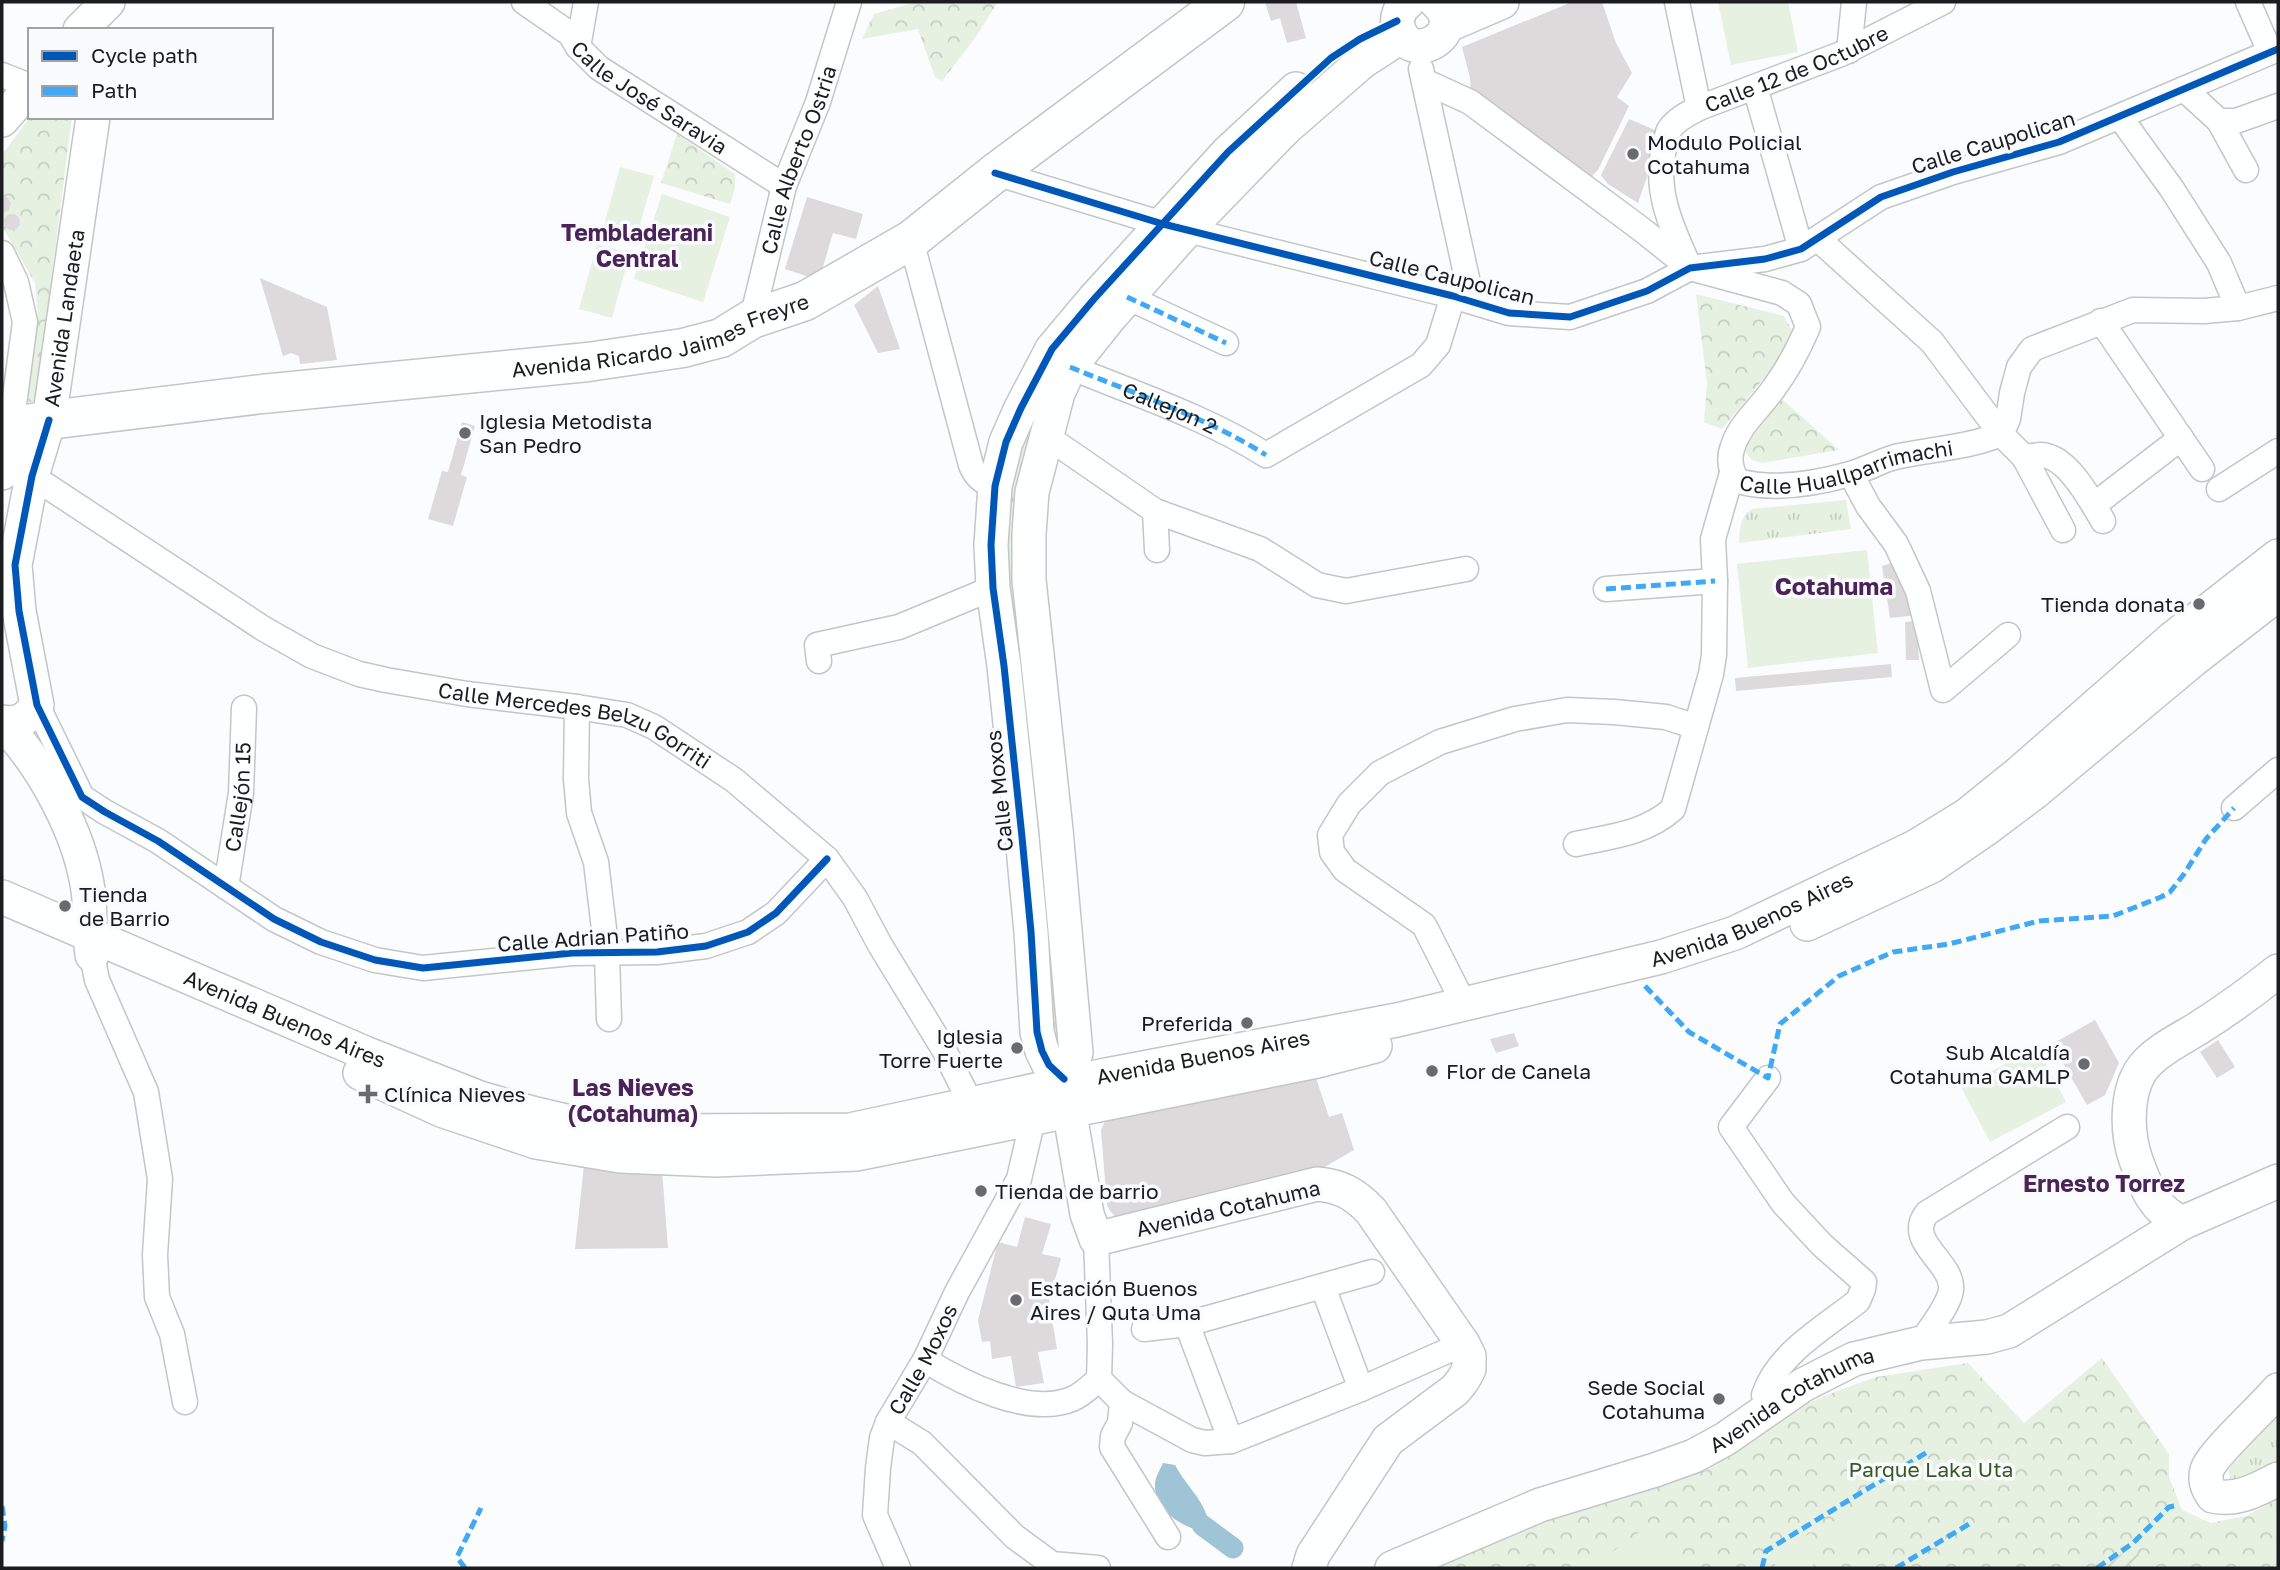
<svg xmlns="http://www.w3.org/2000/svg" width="2280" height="1570" font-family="'Golos Text',sans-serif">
	<defs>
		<pattern id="grass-tufts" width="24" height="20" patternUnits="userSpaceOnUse" patternTransform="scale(1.75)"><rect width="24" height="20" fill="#e6f1e2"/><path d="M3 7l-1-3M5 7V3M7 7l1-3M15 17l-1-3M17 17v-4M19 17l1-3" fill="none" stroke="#c5cec1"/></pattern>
		<pattern id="park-crowns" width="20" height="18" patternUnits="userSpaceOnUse" patternTransform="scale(1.75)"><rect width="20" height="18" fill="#e6f1e2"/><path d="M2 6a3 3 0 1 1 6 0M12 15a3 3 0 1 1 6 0" fill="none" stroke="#c5cec1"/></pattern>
		<pattern id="garden-furrows" width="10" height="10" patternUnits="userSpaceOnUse" patternTransform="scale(1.75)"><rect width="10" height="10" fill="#e6f1e2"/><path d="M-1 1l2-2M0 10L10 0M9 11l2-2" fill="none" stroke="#c5cec1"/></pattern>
	</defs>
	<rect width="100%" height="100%" fill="#fbfcfd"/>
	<g fill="url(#grass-tufts)">
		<polygon points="1024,419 1034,422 1020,479 1011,529 1014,595 1043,823 1060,1054 1055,1058 1000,526"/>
		<path d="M 1846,500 L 1851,529 L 1739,543 C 1740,529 1739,518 1752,509 Z"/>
		<polygon points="2278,1411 2278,1460 2239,1481 2231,1481 2228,1470"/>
	</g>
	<g fill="url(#park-crowns)">
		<polygon points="917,2 998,2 975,38 942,81 935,77 918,29 862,39 874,14"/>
		<polygon points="30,117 72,117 36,399 35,401 26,403 38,317 35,283 2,226 2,155"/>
		<polygon points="677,134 735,174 735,188 730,204 661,183"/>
		<polygon points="1696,294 1784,316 1793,332 1791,345 1722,429 1704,422 1707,383"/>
		<polygon points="1782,399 1839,450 1762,463 1752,460 1746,453 1748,443"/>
		<polygon points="2102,1358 2169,1454 2169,1477 2182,1510 2210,1523 2246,1516 2278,1499 2278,1568 1426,1568 1495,1537 1709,1469 1746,1445 1794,1409 1837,1391 1876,1377 1968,1363 2024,1423"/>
	</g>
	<polygon fill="url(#garden-furrows)" points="2133,1546 2141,1557 2125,1568 2101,1568"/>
	<g fill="#e6f1e2">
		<polygon points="1718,2 1788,2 1798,52 1731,65"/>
		<polygon points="620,167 654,176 637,234 604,225"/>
		<polygon points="662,194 730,217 703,302 634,279"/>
		<polygon points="597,244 630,253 612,318 579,309"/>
		<polygon points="1867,550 1878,653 1748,668 1737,564"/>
		<polygon points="2037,1047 2066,1102 1990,1142 1961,1087"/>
		<polygon points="1862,1503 1877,1525 1839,1549 1825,1527"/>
		<polygon points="1653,1522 1687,1568 1591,1568"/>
		<polygon points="1811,1533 1825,1558 1808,1568 1777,1568 1770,1557"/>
	</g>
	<path fill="#9ec4d6" d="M 1163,1463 L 1175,1465 C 1185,1484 1200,1496 1207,1516 L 1199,1530 C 1179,1526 1154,1508 1155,1485 C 1155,1477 1160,1470 1163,1463 Z"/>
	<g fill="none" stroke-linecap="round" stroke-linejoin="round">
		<polyline stroke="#9ec4d6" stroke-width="21" points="1202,1525 1233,1548"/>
	</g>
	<g fill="#dcdadb">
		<polygon points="1265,2 1296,2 1306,38 1287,43 1280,18 1271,21"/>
		<polygon points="1572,2 1602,2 1616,43 1632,73 1617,97 1629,106 1598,170 1586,182 1471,96 1470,78 1462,47"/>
		<polygon points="1629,119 1662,133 1638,203 1608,184 1601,175"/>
		<polygon points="2,195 7,197 11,203 9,210 3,213"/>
		<polygon points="807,197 863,214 856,239 833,233 819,280 785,269"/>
		<circle cx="12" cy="222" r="8"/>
		<polygon points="260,278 327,307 337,360 300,364 299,356 291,353 283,356"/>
		<polygon points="878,286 900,349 878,353 854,305"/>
		<polygon points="462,422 475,426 461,475 467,477 453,526 428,519 442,471 448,472"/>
		<polygon points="1897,561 1918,615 1890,618 1882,566"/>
		<polygon points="1917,621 1919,660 1906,660 1905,622"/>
		<polygon points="1891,664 1892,677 1736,691 1735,678"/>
		<polygon points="2095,1020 2119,1063 2105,1095 2087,1105 2052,1044"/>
		<polygon points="1514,1033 1519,1046 1496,1053 1490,1039"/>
		<polygon points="2218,1040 2235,1067 2217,1078 2200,1052"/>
		<polygon points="1315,1075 1329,1117 1342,1113 1354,1150 1323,1168 1129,1217 1115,1216 1110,1211 1107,1205 1101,1130 1104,1123 1110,1117"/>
		<polygon points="584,1165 662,1170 668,1248 575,1249"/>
		<polygon points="1025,1217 1051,1224 1042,1254 1061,1258 1049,1301 1057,1349 1038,1352 1044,1383 1016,1387 1011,1356 992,1359 990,1341 982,1342 978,1320 998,1242 1017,1247"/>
	</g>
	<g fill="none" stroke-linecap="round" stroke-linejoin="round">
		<defs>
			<g id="street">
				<path id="s1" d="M 524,2 L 570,34 L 578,47 L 599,68 L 784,186"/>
				<polyline points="1677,2 1699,108"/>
				<polyline points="2248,2 2270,52"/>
				<polyline points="578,47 586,2"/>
				<polyline points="1849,51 1854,2"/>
				<polyline points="1421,69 1472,301"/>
				<polyline points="2,75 30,86"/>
				<path id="s2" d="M 1424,81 L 1470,102 L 1641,229 L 1690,268 L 1782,293 L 1799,304 L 1808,327 C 1799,348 1788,369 1774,388 C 1761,407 1740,424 1733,446 C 1728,459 1730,470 1738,481 C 1773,491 1814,484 1850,474 C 1865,470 1880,461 1895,457 C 1931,449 1967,448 2001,434 L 2008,419 L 2012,393 L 2019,367 L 2032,349 L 2133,310 L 2204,311 L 2238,308 L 2278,298"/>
				<polyline points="1755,87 1801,249"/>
				<polyline points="2184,89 2219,121 2246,170"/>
				<polyline points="2120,117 2172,189 2219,263 2238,308"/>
				<polyline points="2219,121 2236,121 2278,106"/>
				<polyline points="995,173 1163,224 1453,296 1509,313 1570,317 1647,291 1690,268 1765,259 1801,249 1881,197 1953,172 2059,142 2278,49"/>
				<polyline points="1818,239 1932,342 2001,434 2024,457 2063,530"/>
				<path d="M 911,240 L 971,465 C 976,477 982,482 995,486"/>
				<polyline points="2,253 16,282 25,322 11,427"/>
				<path id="s3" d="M 1688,264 C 1671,226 1653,188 1665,145 C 1666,141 1667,134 1669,130 C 1676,119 1689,113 1699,108 L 1841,54 L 1943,2"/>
				<polyline points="1127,297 1226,343"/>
				<path id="s4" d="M 752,319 L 784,186 L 818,102 L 849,2"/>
				<polyline points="2101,321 2202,469"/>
				<path id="s5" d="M 1070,367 C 1135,394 1206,417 1266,455 L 1421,365 L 1438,345 L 1453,296"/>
				<polyline points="1046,436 1155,511 1260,549 1317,585 1346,591 1466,569"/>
				<path d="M 2024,457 C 2029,457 2036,455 2041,455 C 2068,456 2091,501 2103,521"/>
				<polyline points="1851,474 1868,506 1896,544 1918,591 1943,690 2008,635"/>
				<path id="s6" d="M 32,476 L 264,629 L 312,656 L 359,674 L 386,680 L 467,694 L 577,707 L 627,715 L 654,727 L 734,780 L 827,859 L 855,898 L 880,945 L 943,1048 L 978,1118"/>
				<polyline points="2219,489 2278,451"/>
				<polyline points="2094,505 2181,438"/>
				<polyline points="1155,511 1157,550"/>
				<polyline points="1606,589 1715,581"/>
				<polyline points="819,661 817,645 899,627 993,588"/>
				<polyline points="37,705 82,797 105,812 158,841 274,919 321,942 375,960 423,968 572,953 657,952 706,946 748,932 776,913 827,859"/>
				<polyline points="577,707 576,779 579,813 596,862 607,954 609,1019"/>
				<polyline points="2234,808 2278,770"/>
				<path d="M 1576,844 C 1613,836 1644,834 1673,809 L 1711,674 L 1714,655 L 1715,581 L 1713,539 L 1732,473"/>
				<path id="s7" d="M 226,887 L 241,793 L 244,708"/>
				<polyline points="92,955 97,980 146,1092 160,1179 155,1255 157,1297 172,1334 185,1402"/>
				<polyline points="1464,1004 1424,925 1345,870 1332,852 1330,835 1349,804 1380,773 1440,742 1515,719 1567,710 1614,712 1666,717 1696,727"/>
				<path d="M 1768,1078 L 1731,1127 L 1783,1203 L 1822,1245 L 1864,1282 L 1863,1289 L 1858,1301 C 1825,1327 1777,1354 1764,1395 L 1770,1409"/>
				<polyline points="1096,1239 1100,1344 1099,1379 1122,1402 1192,1440 1205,1443 1231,1441 1361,1389 1463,1344"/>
				<polyline points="1323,1287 1361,1389"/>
				<polyline points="1187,1324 1231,1441"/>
				<polyline points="1144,1329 1187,1324 1372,1272"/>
				<path d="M 1921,1343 C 1929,1329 1949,1306 1951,1290 C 1954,1262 1904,1242 1927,1213 L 2067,1127"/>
				<path d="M 925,1360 C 962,1383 1029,1417 1072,1399 C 1082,1395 1091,1386 1099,1379"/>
				<polyline points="1122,1402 1120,1423 1113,1436 1112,1447 1168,1537"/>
				<polyline points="888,1422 922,1443 1015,1537 1052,1564 1098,1568"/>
				<path id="s8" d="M 898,1568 L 875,1515 L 878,1468 L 882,1438 L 888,1422 L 925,1360 L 957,1292 L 1019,1179 L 1033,1118"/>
			</g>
			<g id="secondary">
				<path d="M 1408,2 C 1400,8 1396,16 1398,26 C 1407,69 1471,34 1436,2"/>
				<polyline points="1446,26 1502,2"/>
				<polyline points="80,30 108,2"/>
				<polyline points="2,120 30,88"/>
				<polyline points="2,473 7,460 11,427"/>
				<path id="s9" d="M 2,722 C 18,725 28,719 37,705 L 19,611 L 15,565 L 32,476 L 49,420 L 93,117"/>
				<path d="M 2,723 C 42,763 80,833 88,890 C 91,912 89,934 92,955"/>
				<path id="s10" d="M 2,897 L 365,1053 L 480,1098 L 532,1113 L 587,1126 L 659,1131 L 850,1130 L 1101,1076 L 1397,1020 L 1661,957 L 1735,933 L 1915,847 L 1967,815 L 2019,773 L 2173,638 L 2278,556"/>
				<polyline points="1807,924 1932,866 1983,831 2035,792 2193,660 2278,594"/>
				<polyline points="360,1073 441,1110 536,1142 620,1156 716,1160 856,1154 1317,1061 1375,1046"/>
				<polyline points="1064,1079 1049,1065 1042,1051 1037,1032 1031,932 1022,837 1004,666 993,588 991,545 995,486 1006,442 1021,408 1052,349 1094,299 1228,152 1296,89"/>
				<path d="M 2182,1223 C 2154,1210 2146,1188 2136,1160 C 2126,1132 2125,1086 2147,1063 C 2161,1048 2183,1038 2200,1027 C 2227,1010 2253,991 2278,971"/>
				<path d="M 2278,1390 C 2264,1407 2212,1454 2207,1470 C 2204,1480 2207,1488 2213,1496 C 2237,1501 2257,1490 2278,1479"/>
				<path d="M 1309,1568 L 1313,1555 L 1388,1440 L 1455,1390 L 1463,1380 L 1469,1369 L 1469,1356 L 1463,1344 L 1371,1211 C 1354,1193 1340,1186 1317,1184 L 1096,1239 L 1087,1214 L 1064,1079 L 1076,1053 L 1056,830 L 1029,580 L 1029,534 L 1032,492 L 1058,393 L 1070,367 L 1110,317 L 1187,230 L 1247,168 L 1286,128 L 1362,62 L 1402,36"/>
				<path id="s11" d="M 1392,1568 L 1540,1505 L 1655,1470 L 1694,1456 L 1725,1439 L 1803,1385 L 1854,1359 L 1921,1343 L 1987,1337 L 2009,1331 L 2182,1223 L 2278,1181"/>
			</g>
			<g id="primary">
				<path id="s12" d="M 2,429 L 49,420 L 262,394 L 588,362 L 683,348 L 721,338 L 752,319 L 805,301 L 911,240 L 995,173 L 1225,2"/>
			</g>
		</defs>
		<use href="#street" stroke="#c4c5c7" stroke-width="27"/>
		<use href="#secondary" stroke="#c4c5c7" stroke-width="36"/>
		<use href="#primary" stroke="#c4c5c7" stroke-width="41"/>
		<use href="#street" stroke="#feffff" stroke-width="24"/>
		<use href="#secondary" stroke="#feffff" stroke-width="33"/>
		<use href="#primary" stroke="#feffff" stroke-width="38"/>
		<g stroke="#3fa9f5" stroke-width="5" stroke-dasharray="10 5" stroke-linecap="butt">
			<polyline points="1127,297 1226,343"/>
			<path d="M 1070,367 C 1135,394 1206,417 1266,455"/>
			<polyline points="1606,589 1715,581"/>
			<polyline points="1645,986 1689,1032 1768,1078 1780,1024 1839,976 1893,952 1949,944 2039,921 2113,916 2161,897 2170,892 2184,874 2206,839 2234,808"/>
			<polyline points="2,1506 5,1526 2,1541"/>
			<polyline points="465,1568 457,1557 481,1508"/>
			<polyline points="1762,1568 1766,1551 1929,1451"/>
			<polyline points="1896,1568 1969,1524"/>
			<polyline points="2097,1568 2133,1543 2169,1507 2174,1506"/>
		</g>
		<defs>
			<g id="cycleway">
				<polyline points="995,173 1163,224 1453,296 1509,313 1570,317 1647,291 1690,268 1765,259 1801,249 1881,197 1953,172 2059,142 2278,49"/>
				<polyline points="49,420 32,476 15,565 19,611 37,705 82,797 105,812 158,841 274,919 321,942 375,960 423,968 572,953 657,952 706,946 748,932 776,913 827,859"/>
				<polyline points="1064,1079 1049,1065 1042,1051 1037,1032 1031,932 1022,837 1004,666 993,588 991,545 995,486 1006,442 1021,408 1052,349 1094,299 1228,152 1331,58 1360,39 1397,21"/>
			</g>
		</defs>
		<use href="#cycleway" stroke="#fafbfe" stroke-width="11"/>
		<use href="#cycleway" stroke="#0057b8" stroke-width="7"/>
	</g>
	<g fill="#696a6d" stroke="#fafbfe" stroke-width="2.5">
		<circle cx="1633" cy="154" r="7"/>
		<circle cx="465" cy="433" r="7"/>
		<circle cx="2199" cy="604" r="7"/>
		<circle cx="65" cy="906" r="7"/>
		<circle cx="1247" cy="1023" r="7"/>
		<circle cx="1017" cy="1048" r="7"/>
		<circle cx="2084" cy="1064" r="7"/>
		<circle cx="1432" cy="1071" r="7"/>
		<path d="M364.5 1083.5h7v7h7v7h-7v7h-7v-7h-7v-7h7z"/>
		<circle cx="981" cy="1191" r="7"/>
		<circle cx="1016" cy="1300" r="7"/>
		<circle cx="1719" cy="1399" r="7"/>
	</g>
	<g text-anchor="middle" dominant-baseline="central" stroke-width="7" stroke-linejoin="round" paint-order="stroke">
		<g font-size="21" fill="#1b1c1f" stroke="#fafbfe">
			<text stroke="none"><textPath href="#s3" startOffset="282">Calle 12 de Octubre</textPath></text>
			<text stroke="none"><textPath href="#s1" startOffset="159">Calle José Saravia</textPath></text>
			<text transform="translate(1993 142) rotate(-17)">Calle Caupolican</text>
			<text stroke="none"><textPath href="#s4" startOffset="166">Calle Alberto Ostria</textPath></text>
			<text transform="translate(1452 277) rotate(14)">Calle Caupolican</text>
			<text stroke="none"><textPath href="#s9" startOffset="436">Avenida Landaeta</textPath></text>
			<text stroke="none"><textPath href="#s12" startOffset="667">Avenida Ricardo Jaimes Freyre</textPath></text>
			<text stroke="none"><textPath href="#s5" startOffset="108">Callejon 2</textPath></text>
			<text stroke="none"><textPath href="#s2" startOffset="756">Calle Huallparrimachi</textPath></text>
			<text stroke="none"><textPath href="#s6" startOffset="607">Calle Mercedes Belzu Gorriti</textPath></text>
			<text transform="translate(999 791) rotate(-96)">Calle Moxos</text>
			<text stroke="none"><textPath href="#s7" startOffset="91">Callejón 15</textPath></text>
			<text stroke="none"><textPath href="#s10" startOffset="1820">Avenida Buenos Aires</textPath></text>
			<text transform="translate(593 937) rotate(-4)">Calle Adrian Patiño</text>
			<text stroke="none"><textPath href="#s10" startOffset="308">Avenida Buenos Aires</textPath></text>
			<text stroke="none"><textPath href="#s10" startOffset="1253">Avenida Buenos Aires</textPath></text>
			<text transform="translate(1228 1208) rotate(-13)">Avenida Cotahuma</text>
			<text stroke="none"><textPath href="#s8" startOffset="224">Calle Moxos</textPath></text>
			<text stroke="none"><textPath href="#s11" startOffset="436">Avenida Cotahuma</textPath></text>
		</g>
		<g font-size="21" fill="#1b1c1f" stroke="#fafbfe" text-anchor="start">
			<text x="1647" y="142">Modulo Policial<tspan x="1647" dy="24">Cotahuma</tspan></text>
			<text x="479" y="421">Iglesia Metodista<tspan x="479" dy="24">San Pedro</tspan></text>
			<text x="2185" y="604" text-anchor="end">Tienda donata</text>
			<text x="79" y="894">Tienda<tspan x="79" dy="24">de Barrio</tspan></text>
			<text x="1233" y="1023" text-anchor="end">Preferida</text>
			<text x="1003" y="1036" text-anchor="end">Iglesia<tspan x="1003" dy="24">Torre Fuerte</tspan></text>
			<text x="2070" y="1052" text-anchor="end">Sub Alcaldía<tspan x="2070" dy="24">Cotahuma GAMLP</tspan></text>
			<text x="1446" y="1071">Flor de Canela</text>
			<text x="384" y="1094">Clínica Nieves</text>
			<text x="995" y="1191">Tienda de barrio</text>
			<text x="1030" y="1288">Estación Buenos<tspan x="1030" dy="24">Aires / Quta Uma</tspan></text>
			<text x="1705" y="1387" text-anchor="end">Sede Social<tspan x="1705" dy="24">Cotahuma</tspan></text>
		</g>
		<g font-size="21" fill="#345a20" stroke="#fafbfe">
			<text x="1931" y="1469">Parque Laka Uta</text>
		</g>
		<g font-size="23" font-weight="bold" fill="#4a2358" stroke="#fafbfe">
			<text x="637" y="232">Tembladerani<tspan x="637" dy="26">Central</tspan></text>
			<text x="633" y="1087">Las Nieves<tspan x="633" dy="26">(Cotahuma)</tspan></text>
			<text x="2104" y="1183">Ernesto Torrez</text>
		</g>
		<g font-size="24" font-weight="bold" fill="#4a2358" stroke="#fafbfe">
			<text x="1834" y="585">Cotahuma</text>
		</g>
	</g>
	<rect width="2280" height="1570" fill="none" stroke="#1b1c1f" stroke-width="7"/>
	<rect x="28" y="28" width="245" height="91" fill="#fafbfe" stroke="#a1a2a5" stroke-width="2"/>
	<rect x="42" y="51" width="35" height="10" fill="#0057b8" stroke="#a1a2a5" stroke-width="2"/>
	<text x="91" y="63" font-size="21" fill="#1b1c1f">Cycle path</text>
	<rect x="42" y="86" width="35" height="10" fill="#3fa9f5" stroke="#a1a2a5" stroke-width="2"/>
	<text x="91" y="98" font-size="21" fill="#1b1c1f">Path</text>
</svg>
